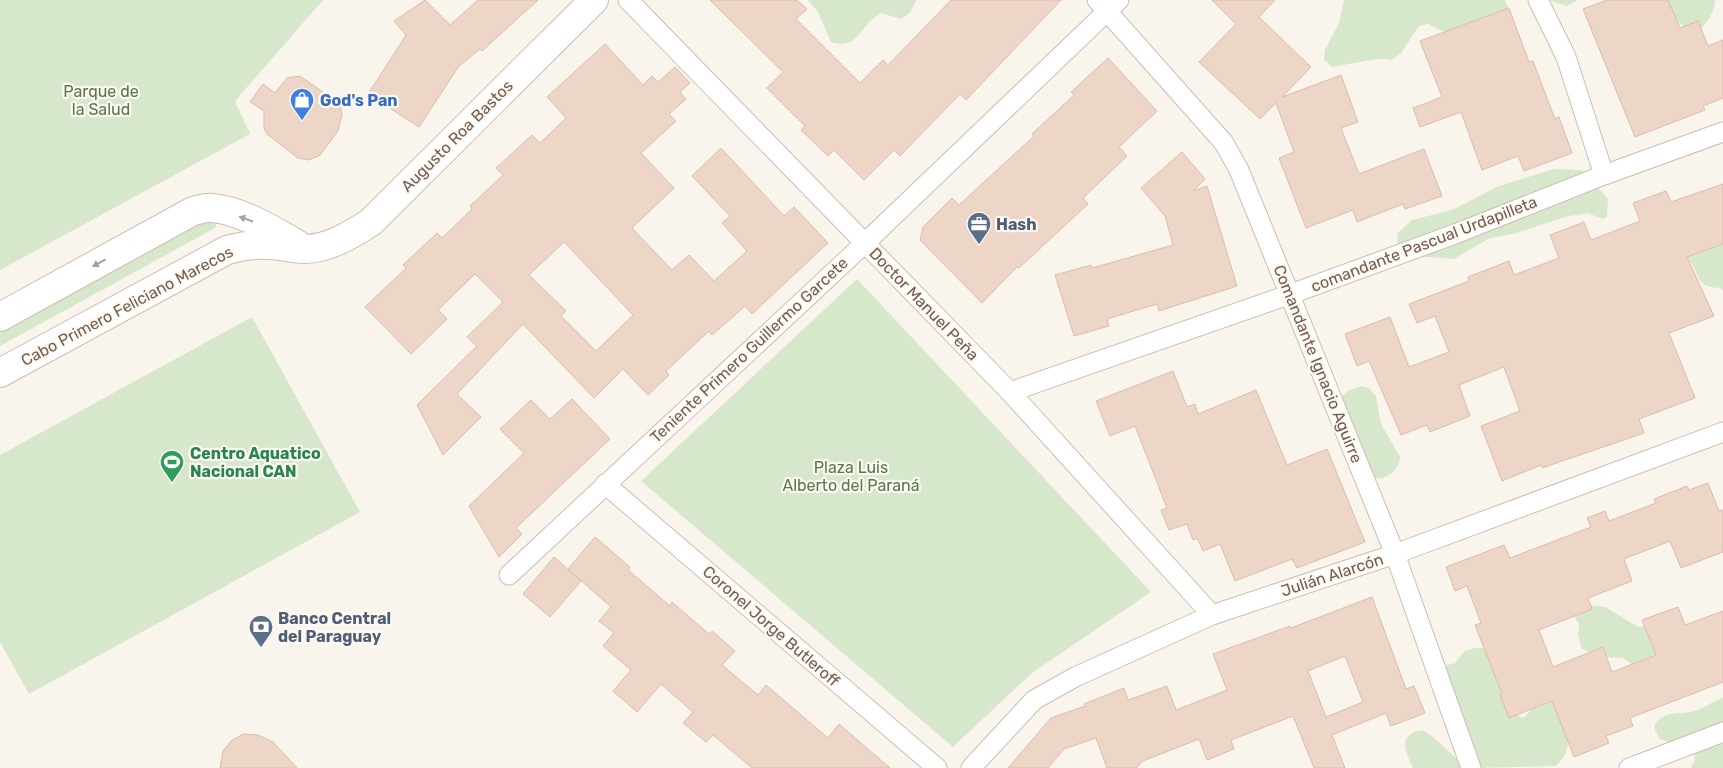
<svg xmlns="http://www.w3.org/2000/svg" width="1723" height="768" font-family="Rubik,sans-serif">
	<rect width="100%" height="100%" fill="#faf5ec"/>
	<g fill="#d7e7cb">
		<polygon points="0,0 323,0 235,101 250,134 0,270"/>
		<path d="M 808,0 L 916,0 L 910,13 L 901,19 L 881,13 C 859,24 861,50 831,42 L 818,12 Z"/>
		<path d="M 1344,0 L 1505,0 L 1508,8 L 1505,18 L 1447,33 L 1428,24 L 1419,26 L 1401,53 L 1392,60 C 1380,56 1347,65 1332,67 L 1324,60 L 1325,50 L 1339,23 Z"/>
		<polygon points="1548,0 1578,0 1567,6"/>
		<path d="M 1665,0 L 1715,0 C 1715,12 1707,22 1699,31 C 1679,29 1673,17 1665,0 Z"/>
		<polygon points="1554,169 1582,170 1586,174 1608,199 1607,217 1602,219 1588,213 1565,217 1513,234 1490,238 1454,259 1412,256 1398,245 1397,234 1412,220 1452,210 1499,186"/>
		<polygon points="210,217 217,223 215,228 0,346 0,332"/>
		<path d="M 1723,240 L 1723,291 L 1720,288 C 1691,288 1701,267 1684,255 Z"/>
		<polygon points="857,279 1151,592 1032,673 953,747 641,481"/>
		<polygon points="252,317 360,512 29,694 0,642 0,455"/>
		<path d="M 1362,386 L 1369,388 L 1376,396 L 1381,424 L 1400,457 C 1400,470 1386,481 1374,478 L 1340,400 C 1344,391 1353,389 1362,386 Z"/>
		<polygon points="1583,604 1605,607 1638,627 1664,624 1665,642 1645,672 1622,658 1602,657 1582,649 1578,635 1579,624 1574,616"/>
		<path d="M 1475,648 L 1486,648 L 1514,710 L 1521,718 L 1525,717 L 1548,689 C 1560,711 1582,746 1555,766 L 1481,768 L 1472,744 L 1431,684 L 1430,679 L 1444,666 L 1455,663 L 1465,651 Z"/>
		<path d="M 1723,698 L 1723,768 L 1691,768 L 1695,759 L 1693,750 L 1660,739 L 1655,730 L 1655,724 C 1666,709 1682,716 1697,710 C 1706,707 1713,701 1723,698 Z"/>
		<path d="M 1422,730 L 1432,736 L 1467,768 L 1413,768 C 1406,752 1396,735 1422,730 Z"/>
	</g>
	<g fill="#edd5c7" stroke="#ddbca9" fill-rule="evenodd">
		<polygon points="425,0 450,25 478,0 538,0 482,51 480,49 459,66 419,127 368,94 406,35 394,21"/>
		<polygon points="710,0 797,0 807,9 796,19 860,83 883,60 888,65 951,0 1061,0 966,100 960,94 900,156 894,150 864,180 834,150 828,156 801,130 805,126 767,88 783,72"/>
		<polygon points="1212,0 1275,0 1259,17 1311,67 1282,97 1341,75 1358,122 1341,128 1359,174 1424,149 1442,196 1405,209 1403,204 1357,222 1353,210 1306,228 1279,158 1294,152 1276,103 1260,119 1199,62 1236,24"/>
		<polygon points="1607,0 1668,0 1680,28 1698,21 1708,46 1723,40 1723,98 1703,106 1705,110 1635,137 1583,9"/>
		<polygon points="1509,8 1529,62 1533,61 1555,119 1559,117 1572,153 1524,171 1518,156 1482,170 1461,112 1420,127 1413,108 1442,97 1420,41"/>
		<path d="M 605,44 L 643,85 L 652,76 L 658,82 L 675,67 L 690,83 L 680,92 L 686,99 L 669,114 L 676,121 L 641,153 L 674,188 L 632,228 L 672,270 L 689,255 L 714,281 L 747,251 L 722,223 L 730,216 L 692,176 L 721,148 L 784,216 L 794,207 L 828,243 L 752,314 L 745,306 L 712,335 L 709,331 L 666,371 L 669,375 L 648,395 L 623,369 L 594,398 L 523,324 L 457,394 L 481,417 L 443,455 L 417,405 L 477,346 L 467,337 L 503,302 L 475,274 L 438,310 L 447,319 L 411,354 L 365,307 L 406,268 L 403,265 L 437,233 L 442,238 L 472,209 L 470,206 L 503,175 L 496,168 L 532,135 L 540,143 L 566,118 L 547,97 ZM 564,242 L 633,315 L 596,351 L 561,316 L 566,311 L 529,275 Z"/>
		<polygon points="1108,58 1157,111 1119,147 1127,156 1083,198 1088,204 1019,268 1017,267 982,303 920,240 923,227 952,198 959,205 1034,136 1032,134 1074,95 1071,92"/>
		<polygon points="300,76 340,104 342,115 338,131 320,155 309,160 298,158 267,134 264,128 264,111 250,102 263,84 275,93 287,78"/>
		<polygon points="1182,152 1205,179 1193,191 1207,186 1237,286 1159,311 1157,304 1107,319 1109,326 1074,336 1055,275 1091,265 1092,268 1173,245 1165,216 1141,188"/>
		<polygon points="1723,184 1723,244 1687,257 1714,316 1669,333 1695,398 1639,419 1644,433 1542,468 1541,465 1502,481 1481,426 1520,411 1504,367 1459,385 1470,416 1430,432 1427,425 1401,435 1369,361 1357,366 1345,334 1390,317 1409,367 1449,352 1435,316 1417,323 1409,304 1469,281 1468,277 1509,261 1514,275 1559,258 1550,235 1584,222 1591,240 1640,221 1633,203 1666,191 1671,202"/>
		<polygon points="1173,371 1187,407 1195,404 1198,414 1256,390 1287,465 1327,449 1365,542 1297,568 1292,559 1235,581 1220,544 1203,551 1197,538 1193,540 1187,524 1169,530 1161,510 1167,508 1135,426 1110,436 1096,401"/>
		<polygon points="572,399 610,439 516,528 522,534 499,557 469,506 524,453 500,429 531,400 550,419"/>
		<polygon points="1708,483 1719,511 1723,510 1723,552 1681,568 1670,541 1624,559 1632,581 1588,598 1592,609 1539,630 1553,667 1603,647 1612,672 1656,655 1642,620 1678,607 1685,625 1723,611 1723,682 1630,718 1633,726 1606,736 1609,743 1574,757 1552,701 1509,718 1500,695 1502,694 1475,625 1481,623 1467,586 1455,591 1446,567 1504,545 1510,558 1591,527 1587,518 1605,511 1609,521 1656,503 1654,499 1687,486 1689,490"/>
		<polygon points="595,537 630,567 628,570 670,606 672,602 709,634 712,631 735,651 722,665 758,695 766,685 828,738 839,724 890,768 752,768 713,735 706,742 683,723 693,712 661,684 637,712 613,691 631,670 603,646 614,633 599,621 611,607 568,569"/>
		<polygon points="554,557 581,581 550,617 523,594"/>
		<path d="M 1372,597 L 1406,689 L 1414,686 L 1425,713 L 1391,726 L 1386,713 L 1332,735 L 1345,768 L 1314,768 L 1293,716 L 1231,740 L 1234,749 L 1207,760 L 1199,739 L 1143,761 L 1136,768 L 1107,768 L 1096,738 L 1064,749 L 1048,768 L 1008,768 L 1051,718 L 1085,706 L 1084,704 L 1124,688 L 1128,700 L 1167,686 L 1176,710 L 1227,690 L 1213,654 L 1290,626 L 1291,628 ZM 1345,656 L 1363,702 L 1326,717 L 1308,671 Z"/>
		<polygon points="243,734 258,735 273,742 297,768 220,768 223,751 231,741"/>
	</g>
	<g fill="none" stroke-linecap="round" stroke-linejoin="round">
		<defs>
			<g id="street">
				<polyline points="628,0 1010,392 1212,615"/>
				<polyline points="1097,0 1224,143 1239,170 1395,554 1471,768"/>
				<polyline points="1538,0 1566,57 1604,175"/>
				<polyline points="1010,392 1291,294 1455,234 1604,175 1723,132"/>
				<polyline points="605,484 937,768"/>
				<polyline points="509,575 865,243 1119,0"/>
				<polyline points="971,768 1034,700 1075,677 1212,615 1395,554 1723,432"/>
				<polyline points="1629,768 1723,732"/>
			</g>
			<g id="secondary">
				<path d="M 0,317 L 193,211 C 199,210 206,207 212,208 C 240,210 273,230 297,244"/>
				<path d="M 0,373 L 227,250 C 241,246 255,244 269,245 C 281,245 292,249 304,249 C 328,249 351,235 371,222 L 594,0"/>
			</g>
		</defs>
		<use href="#street" stroke="#ccbdb3" stroke-width="21"/>
		<use href="#secondary" stroke="#cebdb1" stroke-width="30"/>
		<use href="#street" stroke="#fff" stroke-width="19"/>
		<use href="#secondary" stroke="#fff" stroke-width="28"/>
	</g>
	<defs><path id="oneway-solid" d="M-6-.8H1V-3.2L6.5 0L1 3.2V.8H-6Z" transform="scale(1.25)"/></defs>
	<g fill="#ab9e97">
		<use href="#oneway-solid" transform="translate(246 219) rotate(-160)"/>
		<use href="#oneway-solid" transform="translate(99 263) rotate(151)"/>
	</g>
	<defs>
		<symbol id="shop-pin" viewBox="-11 -11 22 30"><path d="M0 17L-7.5 6A9.5 9.5 0 1 1 7.5 6Z" fill="#3f7fe0" stroke="#fdf9f2"/><path d="M-5-2.5h2.3a2.7 3.5 0 0 1 5.4 0H5L5.5 6h-11ZM-1.5-2.5h3a1.5 2.3 0 0 0-3 0Z" fill="#fff"/></symbol>
		<symbol id="office-pin" viewBox="-11 -11 22 30"><path d="M0 17L-7.5 6A9.5 9.5 0 1 1 7.5 6Z" fill="#5c6f8a" stroke="#fdf9f2"/><path d="M-6-3h4V-5.5h4V-3h4V5H-6ZM-1-4.5V-3h2v-1.5ZM-6 0V1H6V0Z" fill="#fff"/></symbol>
		<symbol id="stadium-pin" viewBox="-11 -11 22 30"><path d="M0 17L-7.5 6A9.5 9.5 0 1 1 7.5 6Z" fill="#2e9e5b" stroke="#fdf9f2"/><path d="M0-5a6.5 5 0 1 0 0 10a6.5 5 0 1 0 0-10ZM-3.5-1.8h7v3.6h-7Z" fill="#fff"/></symbol>
		<symbol id="bank-pin" viewBox="-11 -11 22 30"><path d="M0 17L-7.5 6A9.5 9.5 0 1 1 7.5 6Z" fill="#5c6f8a" stroke="#fdf9f2"/><path d="M-6-4H6V4H-6ZM0-2.3a2.3 2.3 0 1 0 0 4.6a2.3 2.3 0 1 0 0-4.6Z" fill="#fff"/></symbol>
	</defs>
	<g fill-rule="evenodd">
		<use href="#shop-pin" x="288" y="86" width="28" height="38"/>
		<use href="#office-pin" x="965" y="210" width="28" height="38"/>
		<use href="#stadium-pin" x="158" y="448" width="28" height="38"/>
		<use href="#bank-pin" x="247" y="613" width="28" height="38"/>
	</g>
	<g text-anchor="middle" dominant-baseline="central" stroke-width="4.5" stroke-linejoin="round" paint-order="stroke">
		<g font-size="16" fill="#58774b" stroke="#fdf9f2">
			<text x="101" y="91">Parque de<tspan x="101" dy="18">la Salud</tspan></text>
			<text x="851" y="467">Plaza Luis<tspan x="851" dy="18">Alberto del Paraná</tspan></text>
		</g>
		<g font-size="16" font-weight="bold" fill="#366cbe" stroke="#fdf9f2" text-anchor="start">
			<text x="320" y="100">God's Pan</text>
		</g>
		<g font-size="16" fill="#735d51" stroke="#fdf9f2">
			<text transform="translate(457 136) rotate(-45)">Augusto Roa Bastos</text>
			<text transform="translate(1424 244) rotate(-21)">comandante Pascual Urdapilleta</text>
			<text transform="translate(924 304) rotate(46)">Doctor Manuel Peña</text>
			<text transform="translate(127 306) rotate(-28)">Cabo Primero Feliciano Marecos</text>
			<text transform="translate(749 350) rotate(-43)">Teniente Primero Guillermo Garcete</text>
			<text transform="translate(1318 364) rotate(68)">Comandante Ignacio Aguirre</text>
			<text transform="translate(1332 575) rotate(-18)">Julián Alarcón</text>
			<text transform="translate(771 626) rotate(41)">Coronel Jorge Butleroff</text>
		</g>
		<g font-size="16" font-weight="bold" fill="#4e5e75" stroke="#fdf9f2" text-anchor="start">
			<text x="996" y="224">Hash</text>
			<text x="278" y="618">Banco Central<tspan x="278" dy="18">del Paraguay</tspan></text>
		</g>
		<g font-size="16" font-weight="bold" fill="#27864d" stroke="#fdf9f2" text-anchor="start">
			<text x="190" y="453">Centro Aquatico<tspan x="190" dy="18">Nacional CAN</tspan></text>
		</g>
	</g>
</svg>
